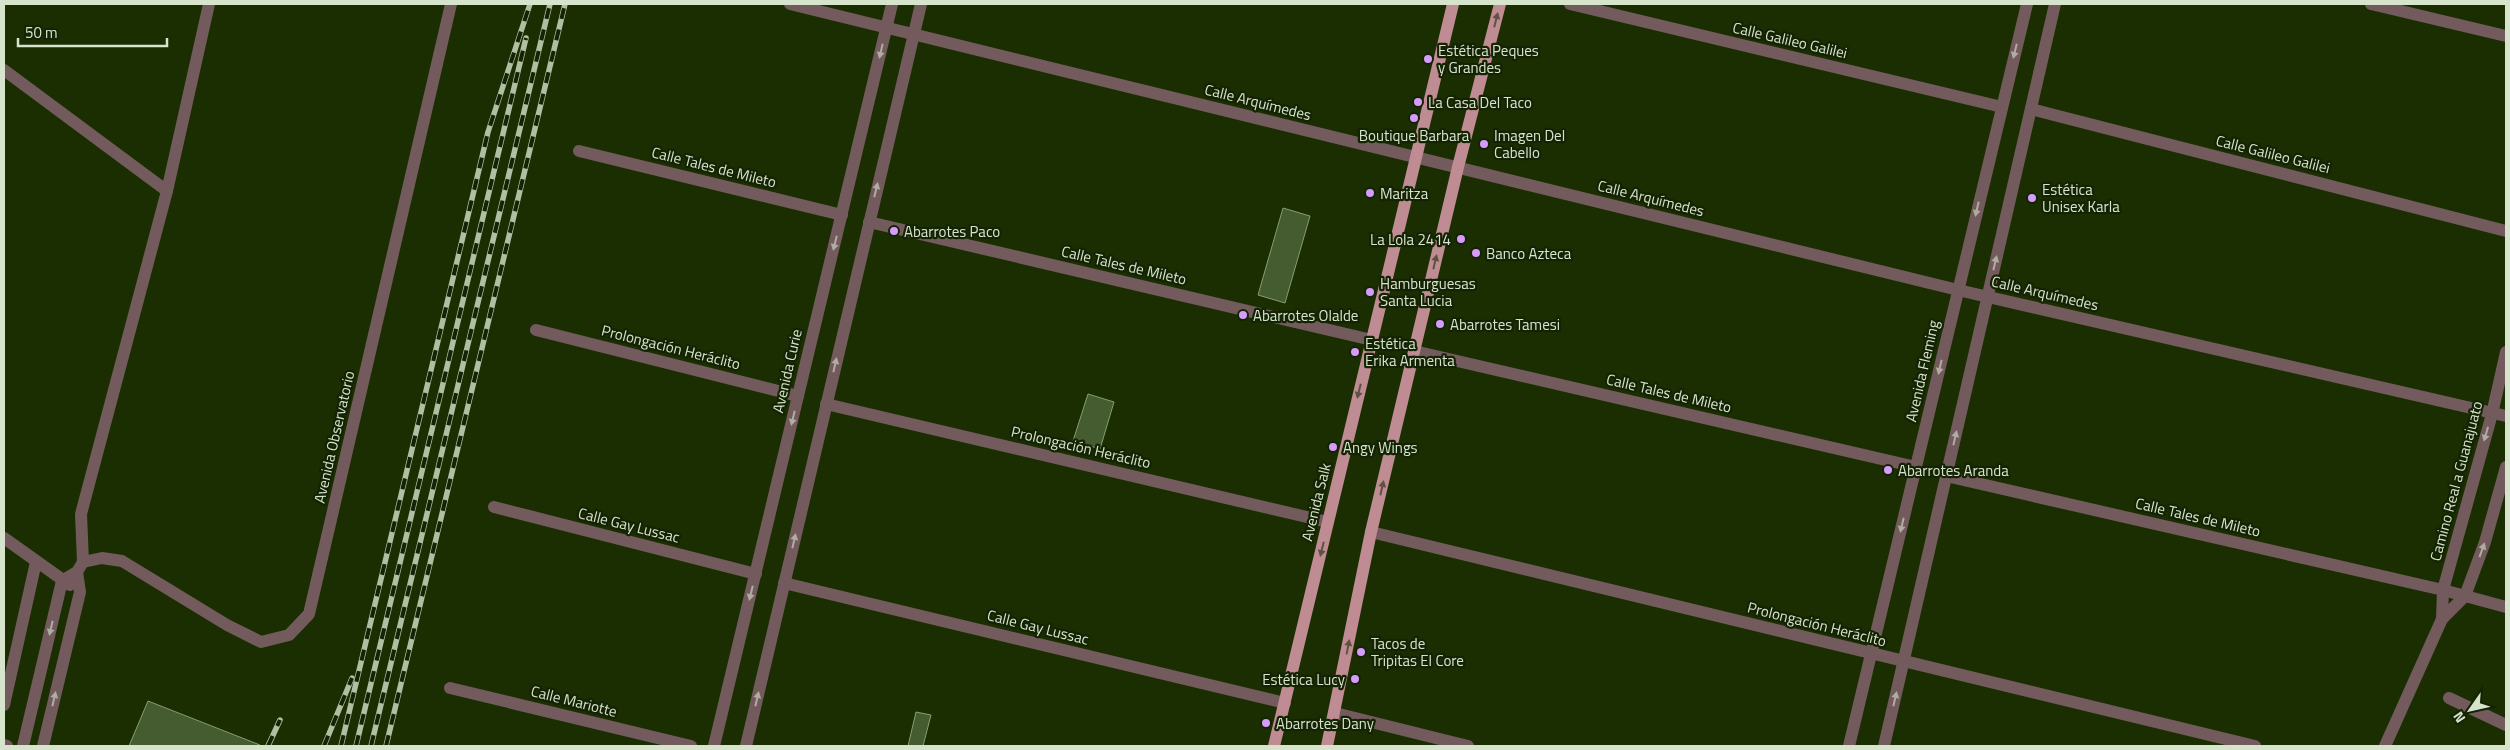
<svg xmlns="http://www.w3.org/2000/svg" width="2510" height="750" font-family="'Titillium Web',sans-serif">
	<rect width="100%" height="100%" fill="#1a2e02"/>
	<g fill="#455b30" stroke="#869f70">
		<polygon points="1283,208 1310,216 1285,303 1258,295"/>
		<polygon points="1088,394 1114,402 1100,449 1073,441"/>
		<polygon points="148,701 260,745 260,746 129,746"/>
		<polygon points="916,712 931,715 923,746 908,746"/>
	</g>
	<g fill="none" stroke-linecap="round" stroke-linejoin="round">
		<g stroke="#735a5d" stroke-width="12">
			<polyline points="790,4 1958,290 2506,416"/>
			<polyline points="1570,4 2002,107"/>
			<polyline points="2371,4 2506,36"/>
			<polyline points="4,70 167,191"/>
			<polyline points="2031,109 2506,231"/>
			<polyline points="579,151 842,215"/>
			<polyline points="869,222 1372,340"/>
			<polyline points="536,330 798,396"/>
			<polyline points="1414,351 1916,467"/>
			<polyline points="826,404 1328,522"/>
			<polyline points="1946,476 2443,590 2506,607"/>
			<polyline points="494,507 756,574"/>
			<polyline points="1371,532 2255,746"/>
			<polyline points="4,538 70,585"/>
			<polyline points="83,562 81,514 167,191 209,4"/>
			<polyline points="784,583 1285,703"/>
			<polyline points="2442,619 2443,590 2492,414 2506,352"/>
			<polyline points="450,688 691,746"/>
			<polyline points="2449,698 2506,725"/>
			<polyline points="4,705 36,562"/>
			<polyline points="1335,713 1468,746"/>
			<polyline points="4,745 7,746"/>
			<polyline points="23,746 62,581 77,572 83,562 102,558 122,561 227,625 261,642 289,635 309,614 451,4"/>
			<polyline points="43,746 80,592 77,572"/>
			<polyline points="714,746 892,4"/>
			<polyline points="746,746 921,4"/>
			<polyline points="1849,746 2027,4"/>
			<polyline points="1884,746 2055,4"/>
			<polyline points="2385,746 2442,619 2465,596 2485,542 2506,467"/>
		</g>
		<g stroke="#be8c92" stroke-width="12">
			<polyline points="1274,746 1453,4"/>
			<polyline points="1327,746 1371,532 1458,167 1500,4"/>
		</g>
		<defs>
			<g id="rail">
				<polyline points="268,746 280,720"/>
				<polyline points="324,746 352,678"/>
				<polyline points="341,746 488,132 530,4"/>
				<polyline points="356,746 526,38"/>
				<polyline points="371,746 550,4"/>
				<polyline points="386,746 565,4"/>
			</g>
		</defs>
		<use href="#rail" stroke="#b0bea2" stroke-width="5.5"/>
		<use href="#rail" stroke="#142303" stroke-width="4" stroke-dasharray="11" stroke-linecap="butt"/>
	</g>
	<defs><path id="oneway-solid" d="M-6-.8H1V-3.2L6.5 0L1 3.2V.8H-6Z" transform="scale(1.25)"/></defs>
	<g fill="#605243">
		<use href="#oneway-solid" transform="translate(1496 20) rotate(-76)"/>
		<use href="#oneway-solid" transform="translate(1435 262) rotate(-77)"/>
		<use href="#oneway-solid" transform="translate(1359 391) rotate(104)"/>
		<use href="#oneway-solid" transform="translate(1382 488) rotate(-77)"/>
		<use href="#oneway-solid" transform="translate(1322 549) rotate(104)"/>
		<use href="#oneway-solid" transform="translate(1348 647) rotate(-79)"/>
	</g>
	<g fill="#afada0">
		<use href="#oneway-solid" transform="translate(881 51) rotate(103)"/>
		<use href="#oneway-solid" transform="translate(2015 51) rotate(104)"/>
		<use href="#oneway-solid" transform="translate(876 190) rotate(-76)"/>
		<use href="#oneway-solid" transform="translate(1977 209) rotate(103)"/>
		<use href="#oneway-solid" transform="translate(835 243) rotate(104)"/>
		<use href="#oneway-solid" transform="translate(1995 263) rotate(-77)"/>
		<use href="#oneway-solid" transform="translate(835 365) rotate(-77)"/>
		<use href="#oneway-solid" transform="translate(1940 367) rotate(103)"/>
		<use href="#oneway-solid" transform="translate(793 418) rotate(103)"/>
		<use href="#oneway-solid" transform="translate(2486 434) rotate(106)"/>
		<use href="#oneway-solid" transform="translate(1955 438) rotate(-77)"/>
		<use href="#oneway-solid" transform="translate(1902 525) rotate(103)"/>
		<use href="#oneway-solid" transform="translate(794 541) rotate(-77)"/>
		<use href="#oneway-solid" transform="translate(2482 550) rotate(-70)"/>
		<use href="#oneway-solid" transform="translate(751 593) rotate(104)"/>
		<use href="#oneway-solid" transform="translate(51 628) rotate(103)"/>
		<use href="#oneway-solid" transform="translate(54 699) rotate(-77)"/>
		<use href="#oneway-solid" transform="translate(757 699) rotate(-77)"/>
		<use href="#oneway-solid" transform="translate(1895 699) rotate(-77)"/>
	</g>
	<g fill="#d59cfb" stroke="#142303" stroke-width="2">
		<circle cx="1428" cy="59" r="5"/>
		<circle cx="1418" cy="102" r="5"/>
		<circle cx="1414" cy="118" r="5"/>
		<circle cx="1484" cy="144" r="5"/>
		<circle cx="1370" cy="193" r="5"/>
		<circle cx="2032" cy="198" r="5"/>
		<circle cx="894" cy="231" r="5"/>
		<circle cx="1461" cy="239" r="5"/>
		<circle cx="1476" cy="253" r="5"/>
		<circle cx="1370" cy="292" r="5"/>
		<circle cx="1243" cy="315" r="5"/>
		<circle cx="1440" cy="324" r="5"/>
		<circle cx="1355" cy="352" r="5"/>
		<circle cx="1333" cy="447" r="5"/>
		<circle cx="1888" cy="470" r="5"/>
		<circle cx="1361" cy="652" r="5"/>
		<circle cx="1355" cy="679" r="5"/>
		<circle cx="1266" cy="723" r="5"/>
	</g>
	<g text-anchor="middle" dominant-baseline="central" stroke-width="4.5" stroke-linejoin="round" paint-order="stroke">
		<g font-size="15" fill="#d7e4cc" stroke="#142303">
			<text transform="translate(1790 40) rotate(13)">Calle Galileo Galilei</text>
			<text transform="translate(1258 102) rotate(14)">Calle Arquímedes</text>
			<text transform="translate(2273 154) rotate(14)">Calle Galileo Galilei</text>
			<text transform="translate(714 167) rotate(14)">Calle Tales de Mileto</text>
			<text transform="translate(1651 198) rotate(14)">Calle Arquímedes</text>
			<text transform="translate(1124 265) rotate(13)">Calle Tales de Mileto</text>
			<text transform="translate(2045 293) rotate(13)">Calle Arquímedes</text>
			<text transform="translate(671 347) rotate(14)">Prolongación Heráclito</text>
			<text transform="translate(787 371) rotate(-77)">Avenida Curie</text>
			<text transform="translate(1922 371) rotate(-77)">Avenida Fleming</text>
			<text transform="translate(1669 393) rotate(13)">Calle Tales de Mileto</text>
			<text transform="translate(334 437) rotate(-77)">Avenida Observatorio</text>
			<text transform="translate(1081 447) rotate(13)">Prolongación Heráclito</text>
			<text transform="translate(2456 481) rotate(-75)">Camino Real a Guanajuato</text>
			<text transform="translate(1316 502) rotate(-76)">Avenida Salk</text>
			<text transform="translate(2198 517) rotate(13)">Calle Tales de Mileto</text>
			<text transform="translate(629 525) rotate(14)">Calle Gay Lussac</text>
			<text transform="translate(1817 624) rotate(14)">Prolongación Heráclito</text>
			<text transform="translate(1038 627) rotate(14)">Calle Gay Lussac</text>
			<text transform="translate(574 701) rotate(14)">Calle Mariotte</text>
		</g>
		<g font-size="15" fill="#d7e4cc" stroke="#142303" text-anchor="start">
			<text x="1438" y="50">Estética Peques<tspan x="1438" dy="17">y Grandes</tspan></text>
			<text x="1428" y="102">La Casa Del Taco</text>
			<text x="1414" y="135" text-anchor="middle">Boutique Barbara</text>
			<text x="1494" y="135">Imagen Del<tspan x="1494" dy="17">Cabello</tspan></text>
			<text x="2042" y="189">Estética<tspan x="2042" dy="17">Unisex Karla</tspan></text>
			<text x="1380" y="193">Maritza</text>
			<text x="904" y="231">Abarrotes Paco</text>
			<text x="1451" y="239" text-anchor="end">La Lola 2414</text>
			<text x="1486" y="253">Banco Azteca</text>
			<text x="1380" y="283">Hamburguesas<tspan x="1380" dy="17">Santa Lucia</tspan></text>
			<text x="1253" y="315">Abarrotes Olalde</text>
			<text x="1450" y="324">Abarrotes Tamesi</text>
			<text x="1365" y="343">Estética<tspan x="1365" dy="17">Erika Armenta</tspan></text>
			<text x="1343" y="447">Angy Wings</text>
			<text x="1898" y="470">Abarrotes Aranda</text>
			<text x="1371" y="643">Tacos de<tspan x="1371" dy="17">Tripitas El Core</tspan></text>
			<text x="1345" y="679" text-anchor="end">Estética Lucy</text>
			<text x="1276" y="723">Abarrotes Dany</text>
		</g>
	</g>
	<rect width="2510" height="750" fill="none" stroke="#d7e4cc" stroke-width="10"/>
	<g transform="translate(2470 710) rotate(236)" stroke="#142303" stroke-width="4" paint-order="stroke">
	<path d="M0-4L9 19L0 12L-9 19Z" fill="#d7e4cc"/>
	<text y="-8" font-size="14" font-weight="bold" text-anchor="middle" fill="#d7e4cc">N</text>
	</g>
	<path d="M18 38v8h149v-8" fill="none" stroke="#d7e4cc" stroke-width="2.5"/>
	<text x="25" y="38" font-size="15" fill="#d7e4cc" stroke="#142303" stroke-width="4" paint-order="stroke">50 m</text>
</svg>
